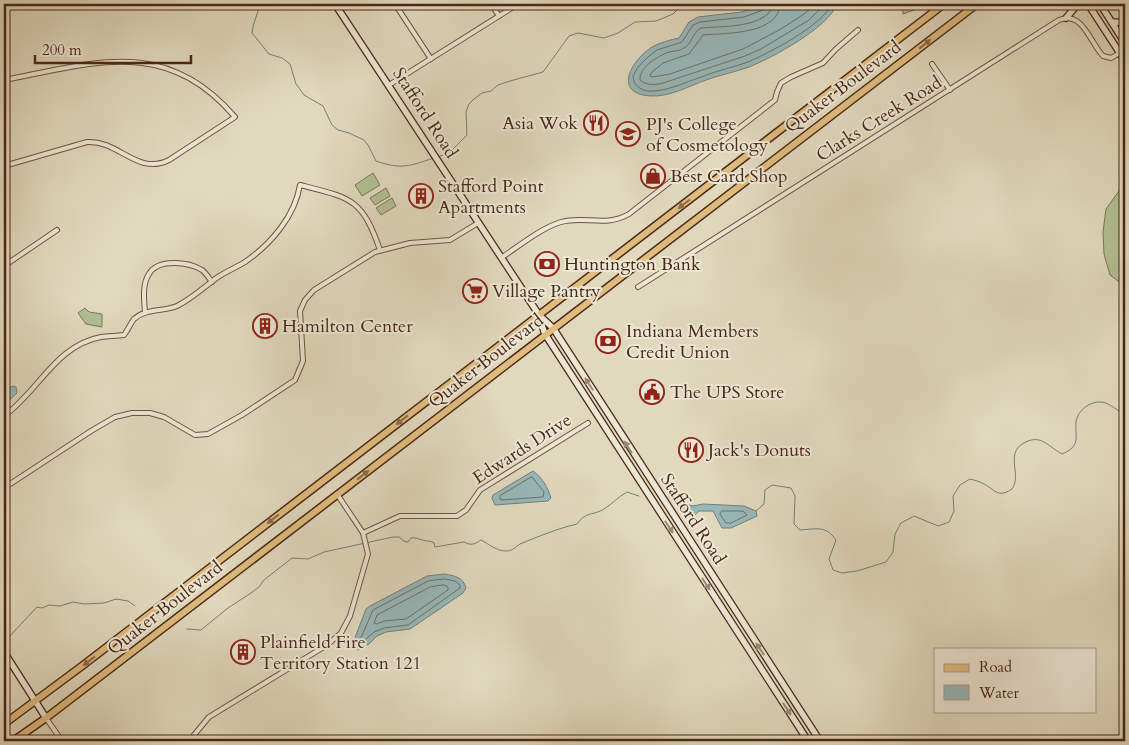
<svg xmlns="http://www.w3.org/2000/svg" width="1129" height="745" font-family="Cardo,serif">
	<rect width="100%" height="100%" fill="#e1d9be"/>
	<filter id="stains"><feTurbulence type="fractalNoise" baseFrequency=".004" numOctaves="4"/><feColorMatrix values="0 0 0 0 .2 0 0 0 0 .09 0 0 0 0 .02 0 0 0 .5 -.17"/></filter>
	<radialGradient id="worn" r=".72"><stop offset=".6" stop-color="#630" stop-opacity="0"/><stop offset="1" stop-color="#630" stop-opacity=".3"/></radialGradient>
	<g fill="#b1bf93" stroke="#7e7455">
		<polygon points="902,4 923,4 914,10 903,14"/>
		<polygon points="1125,167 1125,286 1110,275 1104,254 1103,232 1106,209 1119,191"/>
		<polygon points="373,173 380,185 362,196 355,185"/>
		<polygon points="386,188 390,196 375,205 370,198"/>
		<polygon points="392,198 396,206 381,215 376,208"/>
		<polygon points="85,308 89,312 102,314 102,327 86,324 78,313"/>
	</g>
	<g fill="#97b8ba" stroke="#787e79">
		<path d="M 766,4 L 837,4 C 829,27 772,58 749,67 C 735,72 720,75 706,80 C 689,86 670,97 651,96 C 611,94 632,58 654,46 C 662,42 670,40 679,38 L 689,22 L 698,17 L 742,12 Z"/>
		<polygon points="13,386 16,387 17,393 4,405 4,390"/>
		<path d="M 533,471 C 542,477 548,488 551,498 L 548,501 L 495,505 L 492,498 L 493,495 Z"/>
		<polygon points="682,503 693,506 703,504 744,506 756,511 757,516 731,528 722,528 713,511 699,511 691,518 681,510"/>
		<path d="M 445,574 C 455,576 463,577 466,588 L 463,593 L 410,629 L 386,632 L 377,636 L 369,644 L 357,650 L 353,643 L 366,609 L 370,606 L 427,576 Z"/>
	</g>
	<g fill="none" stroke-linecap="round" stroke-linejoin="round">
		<g stroke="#707068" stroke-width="1">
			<path d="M 766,4 L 763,10 L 744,17 L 700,22 L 693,25 L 682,42 L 657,50 L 648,57 L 638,67 L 633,76 L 634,82 C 638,89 646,92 654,91 C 671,90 688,81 704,76 C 719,70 734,67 748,62 C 769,53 823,25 832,4"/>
			<path d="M 772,4 L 769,13 C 752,28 723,26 701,28 C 692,33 692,44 684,48 C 680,51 674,51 669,52 C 658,56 639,67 640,80 C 647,86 655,85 663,83 L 745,56 L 761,49 L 809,20 L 825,4"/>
			<path d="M 780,4 C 779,35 725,33 703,35 L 689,54 L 663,63 L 651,73 L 650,76 L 653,77 L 670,74 L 743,49 L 781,29 L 804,14 L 816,4"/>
			<polygon points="532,477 544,492 543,497 502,500 500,499 500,496"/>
			<polygon points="722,511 743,511 747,515 731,523 726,523 720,514"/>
			<polygon points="445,579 455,581 460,585 460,588 408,625 384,628 374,632 365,640 360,640 373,610 428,581"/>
			<polygon points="444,585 448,587 448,590 406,619 384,621 377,624 374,623 377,615 430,587"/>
		</g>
		<g stroke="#787e79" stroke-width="1">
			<path d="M 260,4 C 258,14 253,22 252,33 L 269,54 L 282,58 L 290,64 L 296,84 L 304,95 L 323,106 L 332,125 L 338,130 L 349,133 L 364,140 L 368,145 L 376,161 C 402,170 409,166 434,158"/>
			<polyline points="438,157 450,152 467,135 466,112 469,104 474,99 482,93 491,91 498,85 510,81 543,72 569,36 578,33 604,38 618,33 635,22 656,21 673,14 679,8 688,4"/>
			<path d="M 756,511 L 764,504 L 765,490 L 772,485 L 791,488 L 795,496 L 794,524 L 800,530 C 816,529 826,525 836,540 L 829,559 L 833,570 L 842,573 L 857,571 L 886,562 L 893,552 L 895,534 L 901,523 L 914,516 L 938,526 L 949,522 L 954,511 L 953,496 L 960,485 L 970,479 C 974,480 978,481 982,483 C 995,489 997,499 1012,489 C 1023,474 1002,451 1028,441 C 1030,440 1036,439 1039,440 C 1045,441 1056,451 1062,454 C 1081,446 1075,438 1076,422 C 1077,411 1090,401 1101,402 C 1109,402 1118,412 1125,414"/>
			<path d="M 187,629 L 201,630 L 228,608 L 251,593 L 259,587 L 264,580 L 292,558 L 308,559 L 324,552 L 393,537 L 399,537 L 404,541 L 408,542 L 411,538 C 418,537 424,542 430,541 L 434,543 L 435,547 L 464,542 C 471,546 475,544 481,540 C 489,544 496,551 506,551 C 513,551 515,547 520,544 C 537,537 559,528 577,524 C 586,511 593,516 604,509 C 612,504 618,497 627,492 L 639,496"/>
			<polyline points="9,637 37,607 42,608 49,605 60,606 73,602 84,604 104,603 116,599 128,601 135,606"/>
		</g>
		<defs>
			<g id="street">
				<polyline points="395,4 431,59"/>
				<polyline points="491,4 499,16"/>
				<polyline points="932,64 950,90"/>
				<path d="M 4,80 C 94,63 166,36 235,117 L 169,160 C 137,176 119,140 87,142 L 4,166"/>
				<polyline points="389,85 518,4"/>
				<path d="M 501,258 C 519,246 541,228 561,222 C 585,215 604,228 629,214 L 775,100 L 777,92 L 781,83 L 791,77 L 823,63 L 836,49 L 858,30"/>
				<polyline points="4,266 57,230"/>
				<path d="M 638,287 L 1059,20 C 1083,10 1090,43 1103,56 L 1111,58 L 1125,50"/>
				<path d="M 145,312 C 144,300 142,284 149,274 C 158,258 189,262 202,270 C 206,273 209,278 212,282"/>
				<path d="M 4,416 C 38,392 56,345 101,337 C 108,336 116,336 124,335 C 128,330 130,324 134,319 C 146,308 163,312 177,306 C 193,298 205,286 218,277 C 227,271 237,267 245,262 C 271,244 295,216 300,185 C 351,198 362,198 380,250"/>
				<polyline points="4,488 91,431 115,417 132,413 150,413 164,417 195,435 208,434 242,415 295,380 303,361 300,311 305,300 314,290 375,252 410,243 450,240 478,223"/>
				<polyline points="337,494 363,533 400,516 457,516 466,510 480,490 588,423"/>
				<polyline points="46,718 62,741"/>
				<polyline points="191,741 194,735 209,717 327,645 341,633 350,616 368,554 363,533"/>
			</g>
			<g id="secondary">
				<polyline points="335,4 539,315 553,328 820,741"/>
				<polyline points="1088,4 1125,61"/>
				<polyline points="1100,4 1125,43"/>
				<polyline points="1066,18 1078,4"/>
				<polyline points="1112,22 1125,23"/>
				<polyline points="539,317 545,334 808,741"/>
				<polyline points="4,652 46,718"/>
			</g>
			<g id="primary">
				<polyline points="4,724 82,666 944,4"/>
				<polyline points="13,741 46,718 977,4"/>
			</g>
		</defs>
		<use href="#street" stroke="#705441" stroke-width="6"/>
		<use href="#secondary" stroke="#4a2817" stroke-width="8"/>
		<use href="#primary" stroke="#4a2817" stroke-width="9"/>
		<use href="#street" stroke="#ece6d5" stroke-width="4"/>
		<use href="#secondary" stroke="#ece6d5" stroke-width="5.5"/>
		<use href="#primary" stroke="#e0bc7f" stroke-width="6"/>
	</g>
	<defs><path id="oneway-solid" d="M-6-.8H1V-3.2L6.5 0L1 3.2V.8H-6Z" transform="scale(1.25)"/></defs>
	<g fill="#8e6b46">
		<use href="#oneway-solid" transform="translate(925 44) rotate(-38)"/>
		<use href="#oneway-solid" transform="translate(684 204) rotate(143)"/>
		<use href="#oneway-solid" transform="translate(402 420) rotate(142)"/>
		<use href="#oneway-solid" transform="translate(363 475) rotate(-38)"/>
		<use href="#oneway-solid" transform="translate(273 519) rotate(142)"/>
		<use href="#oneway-solid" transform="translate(89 661) rotate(142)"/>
	</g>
	<g fill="#9b8776">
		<use href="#oneway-solid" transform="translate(589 384) rotate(-123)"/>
		<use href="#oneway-solid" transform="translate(628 447) rotate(-123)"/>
		<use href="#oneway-solid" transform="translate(669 527) rotate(57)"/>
		<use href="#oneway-solid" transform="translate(706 584) rotate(57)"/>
		<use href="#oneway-solid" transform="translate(760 649) rotate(-123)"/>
		<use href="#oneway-solid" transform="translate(787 709) rotate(57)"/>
	</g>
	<defs>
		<symbol id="restaurant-ring" viewBox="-11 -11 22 22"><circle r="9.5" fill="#ece6d5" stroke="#8f2418" stroke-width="1.5"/><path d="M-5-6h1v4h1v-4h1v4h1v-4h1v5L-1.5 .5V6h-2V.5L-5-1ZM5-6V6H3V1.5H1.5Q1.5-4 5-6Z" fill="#8f2418"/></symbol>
		<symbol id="university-ring" viewBox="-11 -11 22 22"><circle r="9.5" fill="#ece6d5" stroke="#8f2418" stroke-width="1.5"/><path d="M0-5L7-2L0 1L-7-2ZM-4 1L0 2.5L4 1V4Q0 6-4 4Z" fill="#8f2418"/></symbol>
		<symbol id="shop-ring" viewBox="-11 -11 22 22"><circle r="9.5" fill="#ece6d5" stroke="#8f2418" stroke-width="1.5"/><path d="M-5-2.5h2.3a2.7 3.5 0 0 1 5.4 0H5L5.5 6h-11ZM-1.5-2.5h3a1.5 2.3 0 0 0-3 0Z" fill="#8f2418"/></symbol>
		<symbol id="building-ring" viewBox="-11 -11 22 22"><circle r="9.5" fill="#ece6d5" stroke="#8f2418" stroke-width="1.5"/><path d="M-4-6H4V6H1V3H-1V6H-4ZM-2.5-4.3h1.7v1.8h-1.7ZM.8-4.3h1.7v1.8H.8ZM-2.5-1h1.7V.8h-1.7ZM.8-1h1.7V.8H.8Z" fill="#8f2418"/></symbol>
		<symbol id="bank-ring" viewBox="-11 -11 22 22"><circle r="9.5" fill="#ece6d5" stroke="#8f2418" stroke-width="1.5"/><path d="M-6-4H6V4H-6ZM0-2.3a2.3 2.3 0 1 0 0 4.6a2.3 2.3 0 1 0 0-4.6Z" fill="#8f2418"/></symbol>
		<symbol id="supermarket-ring" viewBox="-11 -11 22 22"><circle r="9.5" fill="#ece6d5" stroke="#8f2418" stroke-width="1.5"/><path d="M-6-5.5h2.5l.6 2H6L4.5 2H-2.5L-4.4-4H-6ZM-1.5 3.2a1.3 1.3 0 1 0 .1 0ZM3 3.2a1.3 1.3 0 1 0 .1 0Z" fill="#8f2418"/></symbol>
		<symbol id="civic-ring" viewBox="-11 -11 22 22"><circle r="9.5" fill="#ece6d5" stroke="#8f2418" stroke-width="1.5"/><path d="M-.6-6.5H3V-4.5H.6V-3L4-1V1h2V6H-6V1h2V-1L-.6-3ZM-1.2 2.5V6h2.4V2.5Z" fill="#8f2418"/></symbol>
	</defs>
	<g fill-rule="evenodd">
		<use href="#restaurant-ring" x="582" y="109" width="28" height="28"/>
		<use href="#university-ring" x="614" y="120" width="28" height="28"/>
		<use href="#shop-ring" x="639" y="162" width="28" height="28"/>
		<use href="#building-ring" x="407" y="182" width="28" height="28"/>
		<use href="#bank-ring" x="533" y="250" width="28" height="28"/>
		<use href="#supermarket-ring" x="461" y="277" width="28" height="28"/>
		<use href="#building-ring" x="251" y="312" width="28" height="28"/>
		<use href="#bank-ring" x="594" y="327" width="28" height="28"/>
		<use href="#civic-ring" x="638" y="378" width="28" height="28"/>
		<use href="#restaurant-ring" x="677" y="436" width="28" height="28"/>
		<use href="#building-ring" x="229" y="638" width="28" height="28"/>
	</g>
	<g text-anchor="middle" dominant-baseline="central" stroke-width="4" stroke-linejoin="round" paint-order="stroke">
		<g font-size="18" fill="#4a2817" stroke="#ece6d5">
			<text transform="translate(843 87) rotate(-37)">Quaker Boulevard</text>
			<text transform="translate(425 113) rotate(57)">Stafford Road</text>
			<text transform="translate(879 119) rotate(-32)">Clarks Creek Road</text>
			<text transform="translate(486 361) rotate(-38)">Quaker Boulevard</text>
			<text transform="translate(522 449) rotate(-33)">Edwards Drive</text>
			<text transform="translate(693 519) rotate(57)">Stafford Road</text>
			<text transform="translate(165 608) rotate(-38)">Quaker Boulevard</text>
		</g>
		<g font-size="18" fill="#4a2817" stroke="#ece6d5" text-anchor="start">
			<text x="578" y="123" text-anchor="end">Asia Wok</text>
			<text x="646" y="124">PJ's College<tspan x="646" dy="21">of Cosmetology</tspan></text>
			<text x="670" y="176">Best Card Shop</text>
			<text x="438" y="186">Stafford Point<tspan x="438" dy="21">Apartments</tspan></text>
			<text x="564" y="264">Huntington Bank</text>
			<text x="492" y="291">Village Pantry</text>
			<text x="282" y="326">Hamilton Center</text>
			<text x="626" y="331">Indiana Members<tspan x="626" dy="21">Credit Union</tspan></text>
			<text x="670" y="392">The UPS Store</text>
			<text x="708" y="450">Jack's Donuts</text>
			<text x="260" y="642">Plainfield Fire<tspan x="260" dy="21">Territory Station 121</tspan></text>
		</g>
	</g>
	<rect width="1129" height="745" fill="none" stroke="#e1d9be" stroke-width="20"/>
	<rect x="5" y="5" width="1119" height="735" fill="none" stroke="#4a2817" stroke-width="2.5"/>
	<rect x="10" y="10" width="1109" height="725" fill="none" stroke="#4a2817"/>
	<rect x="934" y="648" width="162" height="65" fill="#ece6d5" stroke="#ab9a89"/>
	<rect x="944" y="664" width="25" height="8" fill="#e0bc7f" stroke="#ab9a89"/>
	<text x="979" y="672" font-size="15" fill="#4a2817">Road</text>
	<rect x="944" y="685" width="25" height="15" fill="#97b8ba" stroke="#ab9a89"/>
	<text x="979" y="698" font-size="15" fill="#4a2817">Water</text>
	<path d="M35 55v8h156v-8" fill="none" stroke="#4a2817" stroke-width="2.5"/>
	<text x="42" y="55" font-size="15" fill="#4a2817" stroke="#ece6d5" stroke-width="4" paint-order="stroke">200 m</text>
	<rect width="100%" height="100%" filter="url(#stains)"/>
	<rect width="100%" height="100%" fill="url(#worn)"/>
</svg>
